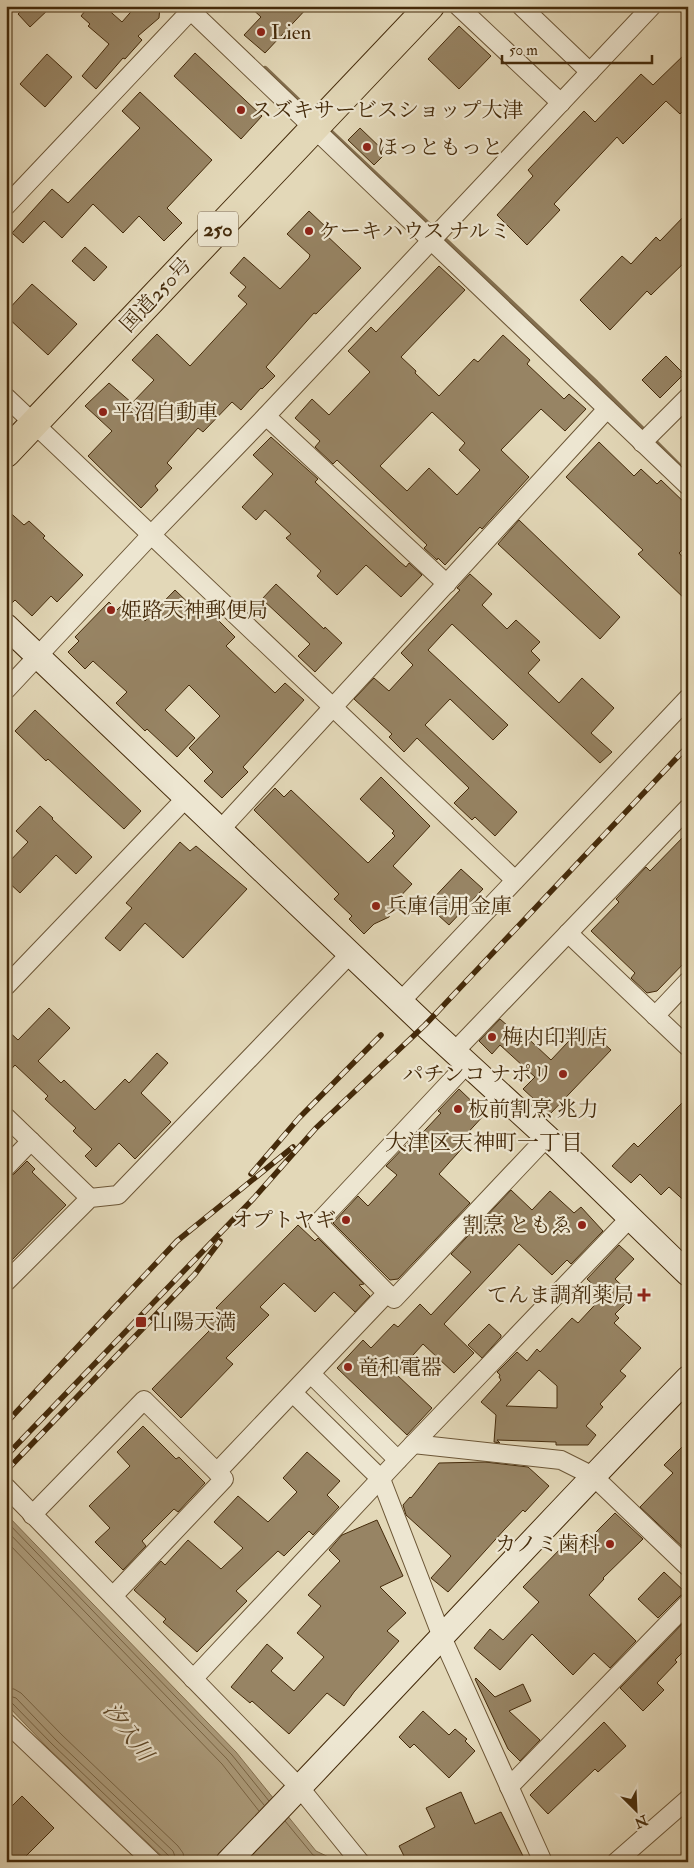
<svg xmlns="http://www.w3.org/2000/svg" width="694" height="1868" font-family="'IM FELL Double Pica','Noto Serif JP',serif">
	<rect width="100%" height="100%" fill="#e3d8b8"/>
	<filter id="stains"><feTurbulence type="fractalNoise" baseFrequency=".004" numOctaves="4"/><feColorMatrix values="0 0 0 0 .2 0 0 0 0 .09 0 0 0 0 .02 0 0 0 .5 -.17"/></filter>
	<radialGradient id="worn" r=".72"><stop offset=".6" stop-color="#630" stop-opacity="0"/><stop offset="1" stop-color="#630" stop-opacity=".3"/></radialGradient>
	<polygon fill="#ad9d7d" stroke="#836f4f" points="6,1514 236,1752 316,1851 339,1862 168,1862 48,1748 6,1704"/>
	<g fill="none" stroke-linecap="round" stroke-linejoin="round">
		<g stroke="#786444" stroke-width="1">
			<polyline points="6,1521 232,1755 269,1801"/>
			<polyline points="6,1530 227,1759 264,1805"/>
			<polyline points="6,1541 222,1764 259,1811"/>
			<polyline points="6,1688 14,1689 21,1693 62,1735 178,1846 183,1853 185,1862"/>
			<polyline points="6,1695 16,1698 56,1740 173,1851 177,1862"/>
			<polyline points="6,1701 12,1703 52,1744 169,1856 171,1862"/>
			<polyline points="285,1821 313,1855 327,1862"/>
		</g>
		<g stroke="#836f4f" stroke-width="6">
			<polyline points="265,69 315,117"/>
			<polyline points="324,126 596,383 678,465"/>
		</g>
	</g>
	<g fill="#978464" stroke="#442a0a" fill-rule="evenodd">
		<polygon points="26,6 52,6 30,27 18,14"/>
		<polygon points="89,6 104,6 122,22 136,6 160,6 159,18 138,36 142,40 125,59 123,58 96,89 82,76 109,44 88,26 90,24 81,16"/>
		<polygon points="249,6 309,6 265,53 244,35 261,17"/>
		<polygon points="459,26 491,56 459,89 428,59"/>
		<polygon points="688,51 688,106 680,114 666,101 623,144 617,137 554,204 560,210 527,245 497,215 533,176 528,170 584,111 595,122 641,74 653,85"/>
		<polygon points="195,53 262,116 241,139 174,76"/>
		<polygon points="47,54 72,77 45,107 20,84"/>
		<polygon points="140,92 212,160 167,208 182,223 164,241 139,216 123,233 93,204 62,238 44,221 23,243 12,233 52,189 68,203 140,128 122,111"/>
		<polygon points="360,128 386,153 374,165 348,140"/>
		<polygon points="309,211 328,229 324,233 361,268 316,314 314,313 266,367 275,376 262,389 261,388 241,410 232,402 203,432 198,428 167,463 172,468 155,486 158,490 141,508 88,456 112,431 85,406 109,383 132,403 154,380 132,360 157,334 190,366 247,304 238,296 246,287 230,273 244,257 280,289 309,258 310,255 287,234"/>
		<polygon points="688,212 688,259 651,295 647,291 610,330 580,300 622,256 631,264 656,237 660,241"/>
		<polygon points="85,247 107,267 94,281 72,261"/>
		<path d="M 439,266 L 465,290 L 401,357 L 416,371 L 415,373 L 439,396 L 474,359 L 478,362 L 503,335 L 530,360 L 527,364 L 564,399 L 569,394 L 586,409 L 565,431 L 541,409 L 501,450 L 529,477 L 482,529 L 480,527 L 445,565 L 438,558 L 437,560 L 424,548 L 427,545 L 337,460 L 333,464 L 315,447 L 320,441 L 295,418 L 312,399 L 329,415 L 370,372 L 348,351 L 371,327 L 376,332 ZM 432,412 L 465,443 L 459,450 L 480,470 L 457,495 L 429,468 L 407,491 L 380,466 Z"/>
		<polygon points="32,284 77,324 48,355 6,316 6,312"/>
		<polygon points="666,356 684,374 660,398 642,380"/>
		<polygon points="271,437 318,479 315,482 400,562 406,567 409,563 422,575 401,597 366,565 337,595 317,576 321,571 286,538 291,534 265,510 256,520 242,507 273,474 253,455"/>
		<polygon points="599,442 634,476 641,469 657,484 661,480 688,506 688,544 679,553 688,563 688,602 638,554 643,550 566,477"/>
		<polygon points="6,509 24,525 29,521 45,536 43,538 83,575 57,602 51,596 32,616 15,600 6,609"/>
		<polygon points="519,520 620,617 600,639 498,544"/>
		<polygon points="470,574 492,594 482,605 507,629 516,620 540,642 531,651 540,660 528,673 559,703 582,678 614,708 591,733 612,752 600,763 452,624 428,650 508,725 493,740 450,699 425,725 517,812 495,836 475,817 472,820 454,803 469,788 417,738 404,752 389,737 392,734 354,699 374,678 389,691 413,665 401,653 460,590 457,588"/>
		<polygon points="276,584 324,629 325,627 342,643 315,672 298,656 310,644 262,599"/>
		<polygon points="175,590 201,615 207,609 235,637 226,646 275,693 285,683 304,700 243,767 248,772 222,798 204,781 213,772 189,748 220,716 189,685 165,710 195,738 177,757 147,729 145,731 116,703 127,692 93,661 85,669 68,652 79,641 75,637 109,602 117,610 125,602 145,621"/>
		<polygon points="35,710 141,811 124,829 48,759 46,761 15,731"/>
		<polygon points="381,777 430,826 393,866 412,884 393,904 389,917 374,924 364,934 349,919 352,916 334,899 339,894 254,810 275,788 284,797 291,790 368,863 395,836 392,833 394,831 360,799"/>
		<polygon points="40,806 53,818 52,819 92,857 76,874 56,855 20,893 6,880 6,865 28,842 16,831"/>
		<polygon points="688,832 688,959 657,991 647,993 631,978 635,973 591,931 619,902 616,899 646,867 650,871"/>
		<polygon points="180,842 190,851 196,846 247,889 183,958 145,923 120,951 105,938 132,908 126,903"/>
		<polygon points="461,869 483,889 449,925 427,905"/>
		<polygon points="49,1008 70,1028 38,1061 61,1083 64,1080 95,1110 125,1079 129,1083 157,1053 168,1063 141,1093 171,1122 135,1159 119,1143 96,1167 85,1156 92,1149 73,1131 76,1128 45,1099 48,1096 15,1065 6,1075 6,1029 18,1040"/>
		<polygon points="500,1019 516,1033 519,1030 551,1060 584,1025 611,1050 550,1114 523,1089 535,1077 500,1045 492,1054 479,1041"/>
		<polygon points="459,1089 485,1114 462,1139 466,1144 439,1174 470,1203 398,1279 390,1280 333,1223 358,1196 368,1206 397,1175 386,1166 409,1142 412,1144 441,1113 438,1111"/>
		<polygon points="688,1097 688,1204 669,1187 661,1195 640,1174 631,1183 612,1166 634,1143 638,1147"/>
		<polygon points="27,1161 35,1169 32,1172 66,1205 6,1266 6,1177 14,1174"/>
		<polygon points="511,1190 532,1210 550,1191 574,1213 581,1207 603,1231 571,1264 567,1260 552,1275 519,1244 444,1324 474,1353 454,1373 423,1344 396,1374 432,1408 407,1435 337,1368 363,1340 371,1348 394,1324 398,1327 420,1304 431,1315 471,1272 451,1254"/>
		<polygon points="298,1225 315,1241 318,1238 364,1284 359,1285 370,1296 355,1312 334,1292 315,1312 284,1283 260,1307 269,1315 226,1358 233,1364 181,1418 152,1389 209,1331 204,1326 219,1311 216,1308"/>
		<path d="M 619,1245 L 634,1259 L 615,1279 L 633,1296 L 615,1314 L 619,1318 L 614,1323 L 641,1348 L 620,1371 L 626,1376 L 600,1404 L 603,1407 L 586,1426 L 596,1435 L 588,1445 L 556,1445 L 556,1442 L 497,1440 L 500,1443 L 494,1442 L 496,1415 L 481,1402 L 501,1380 L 499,1377 L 500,1375 L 497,1372 L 517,1352 L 527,1361 L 537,1349 L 540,1352 L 572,1318 L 578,1323 L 604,1295 L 587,1279 ZM 539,1370 L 557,1386 L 557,1408 L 506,1406 Z"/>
		<polygon points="489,1324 501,1335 501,1337 482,1358 468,1345"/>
		<polygon points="143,1426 176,1459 179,1457 205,1483 178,1512 174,1509 142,1541 146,1546 123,1570 95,1542 110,1528 89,1506 130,1466 117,1452"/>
		<polygon points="688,1441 688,1552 640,1507 673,1473 664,1465"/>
		<polygon points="307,1452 340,1481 327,1495 339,1507 313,1535 309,1531 284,1556 278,1551 236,1591 247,1601 197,1652 163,1622 166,1619 134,1590 161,1561 165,1565 188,1540 221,1569 243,1548 214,1522 238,1496 268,1522 297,1492 283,1478"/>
		<polygon points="485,1462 528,1467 549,1486 525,1512 523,1510 504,1530 448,1592 431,1578 451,1556 406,1515 403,1505 410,1497 411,1498 439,1463"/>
		<polygon points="615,1513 643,1539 603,1578 604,1579 589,1595 636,1641 610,1668 594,1653 573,1675 532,1634 500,1670 474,1648 490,1629 503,1640 539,1602 523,1587 566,1543 576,1552"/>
		<polygon points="377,1520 403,1576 380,1587 406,1613 387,1631 399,1641 354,1692 344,1706 327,1693 289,1734 252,1701 250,1703 231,1687 267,1644 283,1658 271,1671 294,1691 324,1657 297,1633 321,1606 308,1595 340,1561 329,1550 342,1535"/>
		<polygon points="664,1572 686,1593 680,1596 658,1618 638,1599"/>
		<polygon points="688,1618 688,1647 675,1660 677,1662 657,1683 664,1690 643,1711 620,1688"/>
		<polygon points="476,1678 495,1697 523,1684 531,1701 509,1711 540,1740 520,1761 508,1749 475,1679"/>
		<polygon points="423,1711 449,1735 455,1729 467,1739 465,1741 475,1751 449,1778 414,1744 410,1748 399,1737"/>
		<polygon points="604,1722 626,1746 598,1772 595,1769 548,1814 530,1795"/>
		<polygon points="461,1792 475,1824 501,1812 526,1862 407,1862 399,1846 435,1827 426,1808"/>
		<polygon points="22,1796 54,1828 20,1862 6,1862 6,1812"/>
	</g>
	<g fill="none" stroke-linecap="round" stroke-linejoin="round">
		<defs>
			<g id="street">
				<polyline points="186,6 688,486"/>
				<polyline points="458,6 561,103"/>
				<polyline points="521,6 590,72"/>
				<polyline points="6,206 195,6"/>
				<polyline points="6,397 515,880"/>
				<polyline points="266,416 447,584"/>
				<polyline points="642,443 688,397"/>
				<polyline points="6,690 151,535 266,416 652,6"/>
				<polyline points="220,830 607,409"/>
				<polyline points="568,933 688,1047"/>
				<polyline points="6,986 186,798"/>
				<polyline points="401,1001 688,698"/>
				<polyline points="655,1016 688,981"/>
				<polyline points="454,1052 688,808"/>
				<polyline points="467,1064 318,1223 387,1293 394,1299 547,1137"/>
				<polyline points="6,1117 90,1198"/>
				<polyline points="6,1167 31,1141"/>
				<polyline points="6,1282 90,1198 118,1195 350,954"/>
				<polyline points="311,1374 398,1460"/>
				<polyline points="293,1393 381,1479 442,1637 543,1862"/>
				<polyline points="413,1444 561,1460 593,1476 688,1567"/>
				<polyline points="217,1472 387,1293"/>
				<polyline points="6,1487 300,1788 360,1862"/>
				<polyline points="32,1515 144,1400 224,1479 113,1596"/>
				<polyline points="193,1679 398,1460 629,1219"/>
				<polyline points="6,1722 153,1862"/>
				<polyline points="509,1787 688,1603"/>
				<polyline points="616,1862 688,1799"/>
			</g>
			<g id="secondary">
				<polyline points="6,626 425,1025 547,1137 688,1274"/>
				<path d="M 228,1862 C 383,1702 533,1537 688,1378"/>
			</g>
			<polyline id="highway" points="6,453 430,6"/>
		</defs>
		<use href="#street" stroke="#6c5636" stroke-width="20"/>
		<use href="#secondary" stroke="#442a0a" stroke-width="26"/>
		<use href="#highway" stroke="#442a0a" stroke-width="30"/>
		<use href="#street" stroke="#ede6d1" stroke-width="18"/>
		<use href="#secondary" stroke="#ede6d1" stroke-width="24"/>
		<use href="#highway" stroke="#e3d8b8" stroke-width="28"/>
		<defs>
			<g id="rail">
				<polyline points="251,1174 299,1118 381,1035"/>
				<polyline points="6,1423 177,1241 293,1147"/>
				<polyline points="6,1456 254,1198 316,1128 425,1025 688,746"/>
				<polyline points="6,1471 195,1274 220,1241"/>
			</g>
		</defs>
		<use href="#rail" stroke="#442a0a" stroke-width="5.5"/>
		<use href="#rail" stroke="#ede6d1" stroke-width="4" stroke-dasharray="11" stroke-linecap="butt"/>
	</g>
	<g fill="#8f2418" stroke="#ede6d1" stroke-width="2">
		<circle cx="261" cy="32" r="5"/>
		<circle cx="241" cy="110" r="5"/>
		<circle cx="367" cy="147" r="5"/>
		<circle cx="309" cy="231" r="5"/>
		<circle cx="103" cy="412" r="5"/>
		<circle cx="111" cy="610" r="5"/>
		<circle cx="376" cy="906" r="5"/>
		<circle cx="492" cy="1037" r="5"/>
		<circle cx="563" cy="1074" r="5"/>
		<circle cx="458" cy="1109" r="5"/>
		<circle cx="346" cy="1220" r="5"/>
		<circle cx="582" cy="1225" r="5"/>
		<path d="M641.5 1287.5h5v5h5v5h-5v5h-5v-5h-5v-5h5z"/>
		<rect x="135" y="1316" width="12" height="12" rx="2.5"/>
		<circle cx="348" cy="1367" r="5"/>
		<circle cx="610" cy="1544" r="5"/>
	</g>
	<g text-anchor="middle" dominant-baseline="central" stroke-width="4.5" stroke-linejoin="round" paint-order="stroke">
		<rect fill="#ede6d1" stroke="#776246" stroke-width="1" x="198" y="211.5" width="40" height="35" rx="4"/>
		<g font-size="20" font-weight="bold" fill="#442a0a">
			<text x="218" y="229">250</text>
		</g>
		<g font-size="21" fill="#442a0a" stroke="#ede6d1" text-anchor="start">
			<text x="271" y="32">Lien</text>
			<text x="251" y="110">スズキサービスショップ大津</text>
			<text x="377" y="147">ほっともっと</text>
			<text x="319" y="231">ケーキハウス ナルミ</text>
			<text x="113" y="412">平沼自動車</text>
			<text x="121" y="610">姫路天神郵便局</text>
			<text x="386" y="906">兵庫信用金庫</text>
			<text x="502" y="1037">梅内印判店</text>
			<text x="553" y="1074" text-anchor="end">パチンコ ナポリ</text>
			<text x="468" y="1109">板前割烹 兆力</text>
			<text x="336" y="1220" text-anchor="end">オプトヤギ</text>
			<text x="572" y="1225" text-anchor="end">割烹 ともゑ</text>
			<text x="634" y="1295" text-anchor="end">てんま調剤薬局</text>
			<text x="152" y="1322">山陽天満</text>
			<text x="358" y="1367">竜和電器</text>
			<text x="600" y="1544" text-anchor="end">カノミ歯科</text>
		</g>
		<g font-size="21" fill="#442a0a" stroke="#ede6d1">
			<text transform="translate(156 295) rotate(-47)">国道250号</text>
		</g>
		<g font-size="22" fill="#442a0a" stroke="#ede6d1">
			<text x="484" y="1143">大津区天神町一丁目</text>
		</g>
		<g font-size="22" font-style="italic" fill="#5e4727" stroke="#ede6d1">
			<text transform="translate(128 1732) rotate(53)">汐入川</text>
		</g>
	</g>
	<rect width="694" height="1868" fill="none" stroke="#e3d8b8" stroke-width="25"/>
	<rect x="8" y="8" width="679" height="1853" fill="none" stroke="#442a0a" stroke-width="2.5"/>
	<rect x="12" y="12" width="669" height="1843" fill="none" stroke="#442a0a"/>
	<g transform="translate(636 1810) rotate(156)" stroke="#ede6d1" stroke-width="4" paint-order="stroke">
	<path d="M0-4L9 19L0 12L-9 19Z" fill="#442a0a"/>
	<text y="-8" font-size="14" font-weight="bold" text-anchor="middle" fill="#442a0a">N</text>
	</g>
	<path d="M502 55v8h150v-8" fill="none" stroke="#442a0a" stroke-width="2.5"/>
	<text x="509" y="55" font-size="15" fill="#442a0a" stroke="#ede6d1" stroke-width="4" paint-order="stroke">50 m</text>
	<rect width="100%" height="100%" filter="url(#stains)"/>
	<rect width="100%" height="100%" fill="url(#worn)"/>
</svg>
